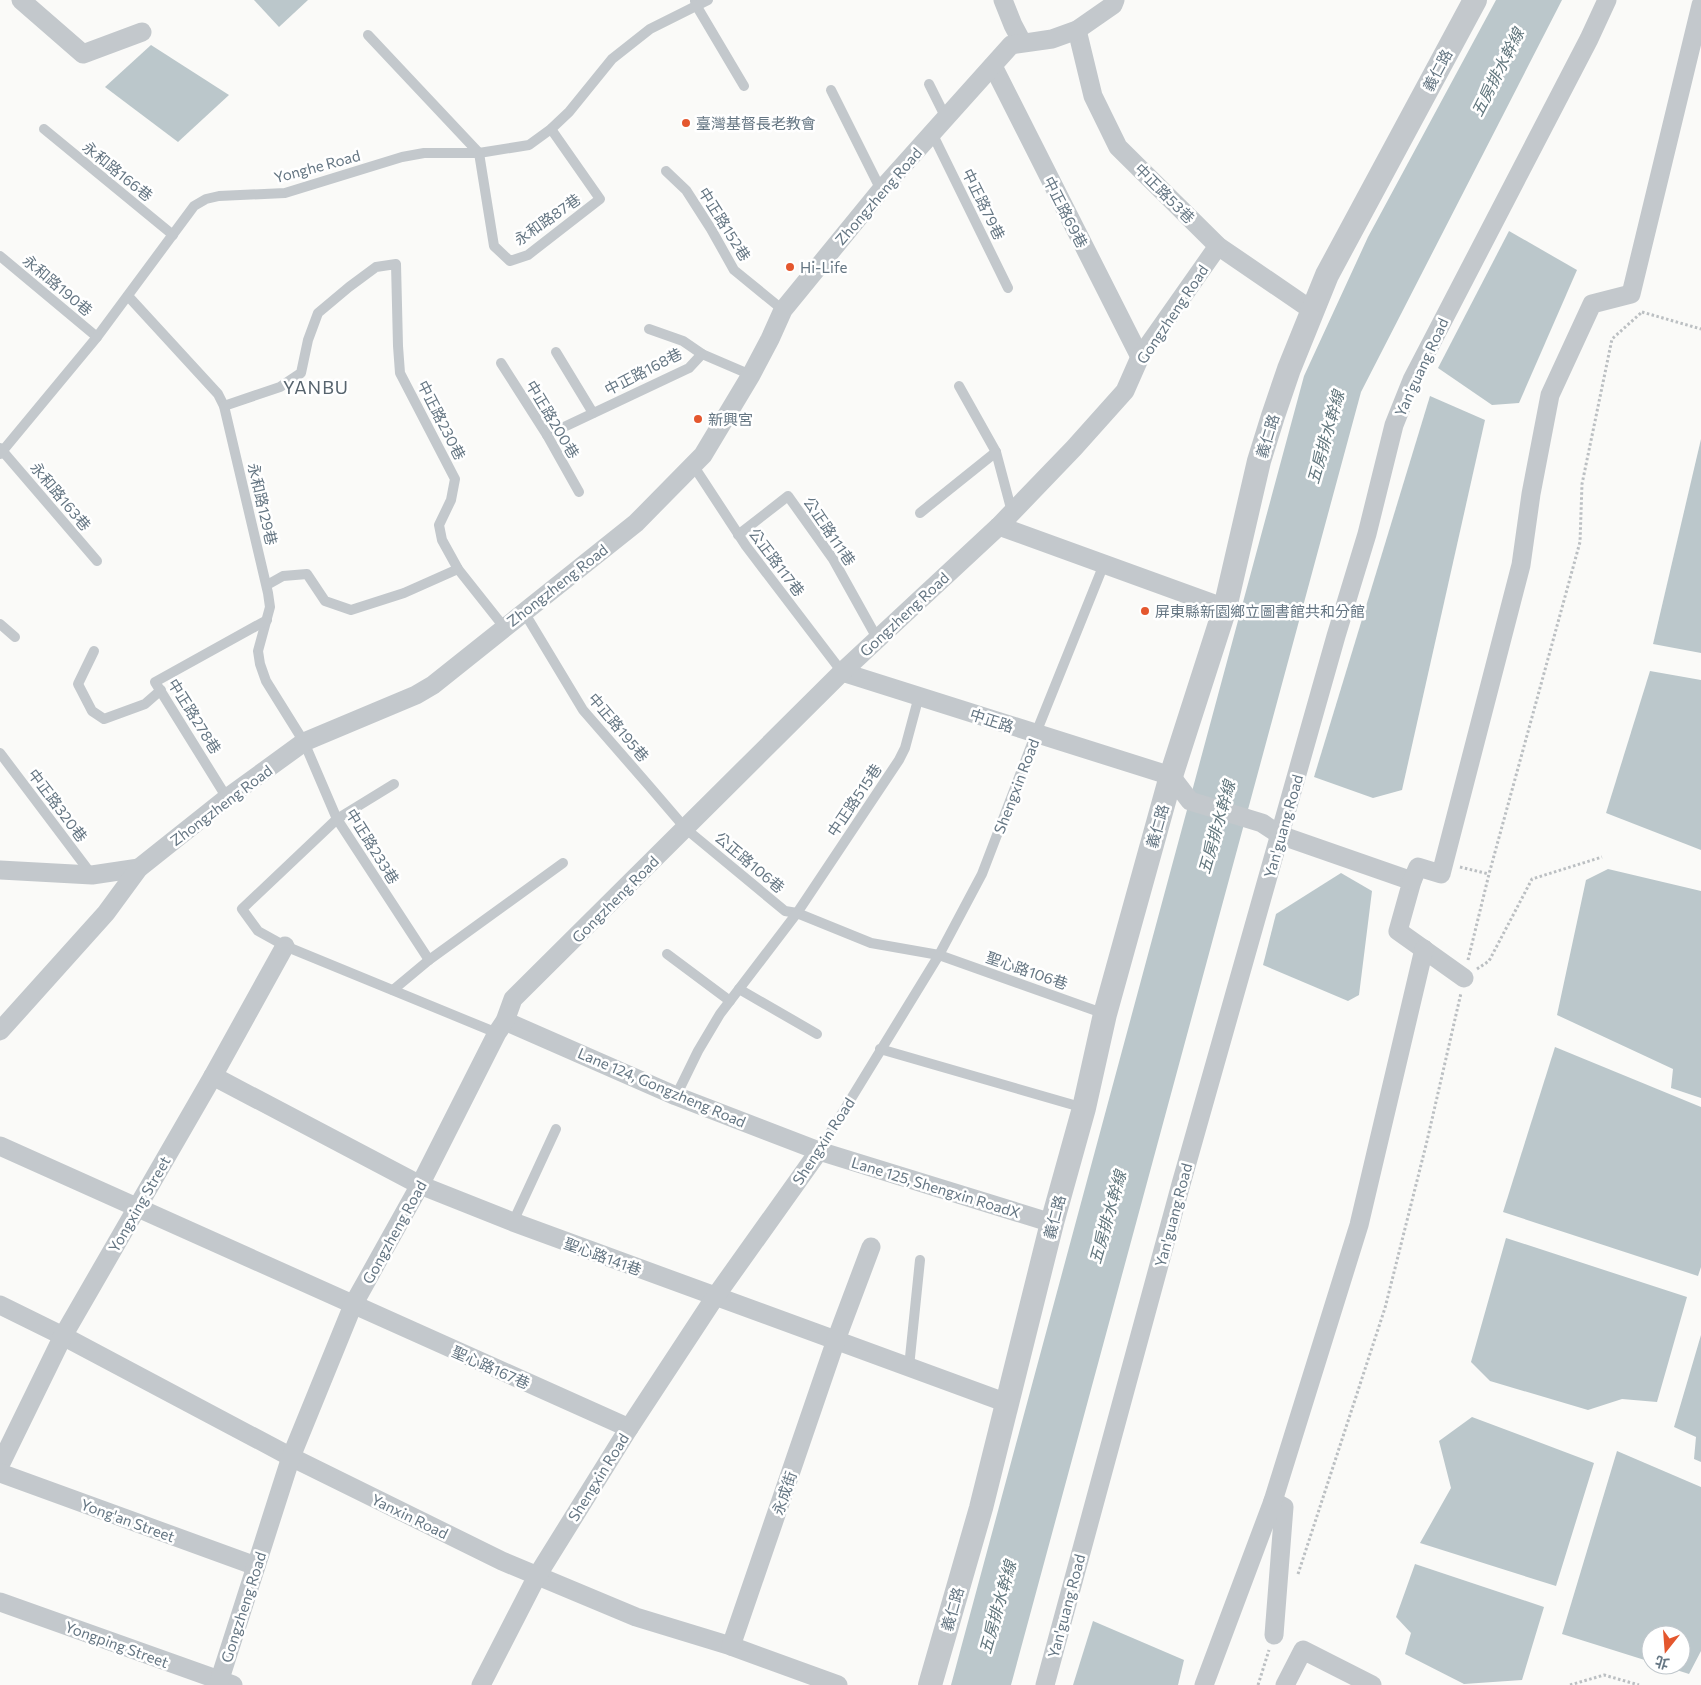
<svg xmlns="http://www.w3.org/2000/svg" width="1701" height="1685" font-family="Commissioner,'Noto Sans TC',sans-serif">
	<rect width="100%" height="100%" fill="#fafaf8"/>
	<g fill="#bbc7cb">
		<polygon points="254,0 308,0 279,27"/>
		<polygon points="1496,0 1562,0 1361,392 1011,1685 951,1685 1304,376 1368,237"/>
		<polygon points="151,45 229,95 178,142 105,87"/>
		<polygon points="1509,231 1577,270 1519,403 1492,405 1438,368"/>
		<polygon points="1430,396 1485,420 1402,790 1373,798 1314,777"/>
		<polygon points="1701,439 1701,653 1653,644"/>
		<polygon points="1650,671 1701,680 1701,850 1606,813"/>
		<polygon points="1608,869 1701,891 1701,1098 1671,1088 1673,1069 1557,1015 1586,880"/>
		<polygon points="1341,873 1372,891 1359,995 1348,1001 1263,965 1276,914"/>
		<polygon points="1555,1047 1701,1107 1701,1267 1698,1276 1503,1212"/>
		<polygon points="1506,1238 1687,1297 1657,1402 1622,1399 1588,1410 1490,1381 1471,1362"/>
		<polygon points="1701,1335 1701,1462 1694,1459 1696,1437 1674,1427"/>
		<polygon points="1472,1417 1594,1463 1556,1586 1420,1543 1451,1488 1439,1441"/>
		<polygon points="1617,1451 1701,1487 1701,1651 1689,1674 1661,1665 1681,1665 1681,1635 1651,1635 1651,1662 1562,1634"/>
		<polygon points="1415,1564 1544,1607 1522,1680 1464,1684 1405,1654 1411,1633 1396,1617"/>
		<polygon points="1093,1621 1184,1660 1178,1685 1073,1685"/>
	</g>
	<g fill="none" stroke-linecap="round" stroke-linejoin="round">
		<g stroke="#bbbfc2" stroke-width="3" stroke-dasharray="2.5 2.5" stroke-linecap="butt">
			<polyline points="1642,312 1701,329"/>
			<polyline points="1460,867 1489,874"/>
			<polyline points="1468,960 1489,874 1580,542 1582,484 1612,339 1642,312"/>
			<polyline points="1477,969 1489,961 1532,879 1602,857"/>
			<polyline points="1298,1574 1385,1308 1427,1141 1461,993"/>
			<polyline points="1258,1685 1269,1650"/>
			<polyline points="1570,1685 1604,1675 1639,1685"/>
		</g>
		<g stroke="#c3c8cc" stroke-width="10">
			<polyline points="695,1 696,5 744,86"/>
			<polyline points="368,35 479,153 494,246 510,261 528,255 600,199 551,129"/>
			<polyline points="929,84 946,118"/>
			<polyline points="831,90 881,190"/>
			<polyline points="44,129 173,235"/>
			<polyline points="932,133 1008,288"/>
			<polyline points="666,171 686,190 711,229 734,270 783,310"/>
			<polyline points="0,256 97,337"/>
			<polyline points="128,296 218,394 224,406 268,593 270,607 258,651 260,664 266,681 304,742 337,819 429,960"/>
			<polyline points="649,329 683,341 702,354"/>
			<polyline points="556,352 593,413"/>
			<polyline points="501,363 547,435 579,492"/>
			<polyline points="959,386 996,452 1012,512"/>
			<polyline points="224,406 280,387 301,373 308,340 318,313 349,287 376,267 396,264 398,346 400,373 455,479 451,500 439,525 442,540 458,569 504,627"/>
			<polyline points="547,435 689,368 702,354 751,375"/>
			<polyline points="0,448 97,561"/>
			<polyline points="0,454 97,337 194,206 206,199 219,196 285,193 402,157 424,153 479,153 529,145 551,129 569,112 612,59 650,29 708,0"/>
			<polyline points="693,465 746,546 842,672"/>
			<polyline points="920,513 996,452"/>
			<polyline points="738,535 788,496 833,559 877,638"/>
			<polyline points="267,585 283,576 307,574 325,601 351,610 404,593 458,569"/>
			<polyline points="524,612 583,710 650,787 686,829 785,911 797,913 871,943 939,955 1105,1014"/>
			<polyline points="0,624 15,637"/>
			<polyline points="94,651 78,684 92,711 104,719 145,704 161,690"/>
			<polyline points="0,753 92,875"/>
			<polyline points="394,784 337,819 242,909 258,931 285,946 497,1033"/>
			<polyline points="227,798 155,682 267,620"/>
			<polyline points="667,954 730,1001"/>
			<polyline points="739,989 817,1034"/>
			<polyline points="393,990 429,960 563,863"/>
			<polyline points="880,1049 1084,1108"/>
			<polyline points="676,1096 698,1051 720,1014 797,913 899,760 905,748 919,696"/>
			<polyline points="819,1151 939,955 982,874 1036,733 1104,564"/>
			<polyline points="513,1222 556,1129"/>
			<polyline points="909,1367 920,1260"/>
		</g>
		<g stroke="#c3c8cc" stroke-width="19">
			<polyline points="21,0 83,54 142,32"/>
			<polyline points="1003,0 1013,25 1022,42"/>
			<polyline points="1077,30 1093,96 1118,147 1218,246 1313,311"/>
			<polyline points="993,66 1140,357"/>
			<polyline points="999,526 1225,608"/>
			<polyline points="842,672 1171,776 1190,801 1262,823 1280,835 1412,881 1398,931 1464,978"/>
			<polyline points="0,870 92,875 139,868"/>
			<polyline points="1412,881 1418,867 1441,874 1521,565 1531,494 1550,395 1592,304 1631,294 1701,5"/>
			<polyline points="505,1021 676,1096 819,1151 1052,1223"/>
			<polyline points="0,1031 106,913 139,868 227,798 304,742 416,695 433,685 636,523 703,455 751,375 770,339 783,310 881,190 1011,45 1052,39 1077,30 1113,5 1115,0"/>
			<polyline points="213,1076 420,1185 513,1222 1007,1403"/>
			<polyline points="0,1146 629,1428"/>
			<polyline points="0,1305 63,1336 291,1457 502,1561 636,1617 731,1646 838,1685"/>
			<polyline points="0,1465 63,1336 213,1076 285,946"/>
			<polyline points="0,1473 256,1566"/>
			<polyline points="1273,1501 1284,1507 1274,1635"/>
			<polyline points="0,1602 233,1685"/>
			<polyline points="731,1646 836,1340 871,1247"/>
			<polyline points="218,1685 291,1457 353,1305 420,1185 497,1033 505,1021 513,999 842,672 999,526 1074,448 1125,391 1140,357 1218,246"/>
			<polyline points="481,1685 537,1576 629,1428 715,1297 819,1151"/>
			<polyline points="1045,1685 1181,1184 1336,636 1367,534 1394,425 1412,380 1589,39 1607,0"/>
			<polyline points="1204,1685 1273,1501 1359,1225 1424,949"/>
			<polyline points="1285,1685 1303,1650 1372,1685"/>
		</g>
		<polyline stroke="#c3c8cc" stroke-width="24" points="930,1685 981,1508 1052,1223 1084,1108 1105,1014 1171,776 1225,608 1259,461 1273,416 1289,369 1327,275 1475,0"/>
	</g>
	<g fill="#e4572e" stroke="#fff" stroke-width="2">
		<circle cx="686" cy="123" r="5"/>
		<circle cx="790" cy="267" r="5"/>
		<circle cx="698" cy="419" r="5"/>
		<circle cx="1145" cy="611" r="5"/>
	</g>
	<g text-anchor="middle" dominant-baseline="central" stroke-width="5" stroke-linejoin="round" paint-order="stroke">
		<g font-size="15" fill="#657683" stroke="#fff">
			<text transform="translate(1437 70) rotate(-62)">義仁路</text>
			<text transform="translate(317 166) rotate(-15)">Yonghe Road</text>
			<text transform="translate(118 171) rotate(39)">永和路166巷</text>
			<text transform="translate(1165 193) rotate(45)">中正路53巷</text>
			<text transform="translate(878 196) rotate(-49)">Zhongzheng Road</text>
			<text transform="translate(984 204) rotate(64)">中正路79巷</text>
			<text transform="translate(1066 212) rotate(63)">中正路69巷</text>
			<text transform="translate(547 219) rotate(-35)">永和路87巷</text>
			<text transform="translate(725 224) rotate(58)">中正路152巷</text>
			<text transform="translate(58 285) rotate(40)">永和路190巷</text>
			<text transform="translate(1172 314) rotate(-56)">Gongzheng Road</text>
			<text transform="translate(1421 367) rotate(-65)">Yan'guang Road</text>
			<text transform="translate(643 371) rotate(-27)">中正路168巷</text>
			<text transform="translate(553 419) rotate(59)">中正路200巷</text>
			<text transform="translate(442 420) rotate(63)">中正路230巷</text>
			<text transform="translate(1267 436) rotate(-73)">義仁路</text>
			<text transform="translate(61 496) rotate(50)">永和路163巷</text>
			<text transform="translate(263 504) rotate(77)">永和路129巷</text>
			<text transform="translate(830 531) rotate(56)">公正路111巷</text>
			<text transform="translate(777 562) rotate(53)">公正路117巷</text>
			<text transform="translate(557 585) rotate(-38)">Zhongzheng Road</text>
			<text transform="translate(904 614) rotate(-43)">Gongzheng Road</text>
			<text transform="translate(195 716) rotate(58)">中正路278巷</text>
			<text transform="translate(992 720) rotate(18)">中正路</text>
			<text transform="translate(619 727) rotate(50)">中正路195巷</text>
			<text transform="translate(1016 786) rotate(-69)">Shengxin Road</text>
			<text transform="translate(854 800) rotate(-56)">中正路515巷</text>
			<text transform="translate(58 805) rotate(53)">中正路320巷</text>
			<text transform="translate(221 805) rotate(-37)">Zhongzheng Road</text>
			<text transform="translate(1157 826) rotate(-74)">義仁路</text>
			<text transform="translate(1283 826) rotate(-74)">Yan'guang Road</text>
			<text transform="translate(373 846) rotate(58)">中正路233巷</text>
			<text transform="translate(750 862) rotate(40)">公正路106巷</text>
			<text transform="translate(615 899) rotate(-45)">Gongzheng Road</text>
			<text transform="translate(1027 970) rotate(19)">聖心路106巷</text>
			<text transform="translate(662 1087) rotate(23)">Lane 124, Gongzheng Road</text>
			<text transform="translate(823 1141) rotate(-57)">Shengxin Road</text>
			<text transform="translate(936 1187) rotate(17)">Lane 125, Shengxin RoadX</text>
			<text transform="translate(139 1204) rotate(-60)">Yongxing Street</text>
			<text transform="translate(1173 1215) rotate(-75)">Yan'guang Road</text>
			<text transform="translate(1054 1217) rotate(-75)">義仁路</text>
			<text transform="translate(394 1232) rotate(-61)">Gongzheng Road</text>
			<text transform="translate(603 1256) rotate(20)">聖心路141巷</text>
			<text transform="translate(491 1367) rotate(24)">聖心路167巷</text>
			<text transform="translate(598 1477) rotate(-58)">Shengxin Road</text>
			<text transform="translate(784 1493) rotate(-71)">永成街</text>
			<text transform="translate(410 1516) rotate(26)">Yanxin Road</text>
			<text transform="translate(128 1520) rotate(20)">Yong'an Street</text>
			<text transform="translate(1066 1606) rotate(-75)">Yan'guang Road</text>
			<text transform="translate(243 1607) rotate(-72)">Gongzheng Road</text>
			<text transform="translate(952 1609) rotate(-74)">義仁路</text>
			<text transform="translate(117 1644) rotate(20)">Yongping Street</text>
		</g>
		<g font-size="15" fill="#657683" stroke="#fff" text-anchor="start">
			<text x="696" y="123">臺灣基督長老教會</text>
			<text x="800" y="267">Hi-Life</text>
			<text x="708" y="419">新興宮</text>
			<text x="1155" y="611">屏東縣新園鄉立圖書館共和分館</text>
		</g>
		<g font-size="16" font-style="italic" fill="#60757c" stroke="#fff">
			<text transform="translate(1497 72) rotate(-63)">五房排水幹線</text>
			<text transform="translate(1325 437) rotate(-74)">五房排水幹線</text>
			<text transform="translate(1216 827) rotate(-74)">五房排水幹線</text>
			<text transform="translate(1107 1217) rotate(-74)">五房排水幹線</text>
			<text transform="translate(997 1607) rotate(-74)">五房排水幹線</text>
		</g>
		<g font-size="18" letter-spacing="1" fill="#57646e" stroke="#fff">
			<text x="316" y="387">YANBU</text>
		</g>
	</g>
	<g transform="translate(1666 1650) rotate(197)"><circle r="24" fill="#ffffff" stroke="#c1c8cd"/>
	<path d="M0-4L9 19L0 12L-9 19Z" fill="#e4572e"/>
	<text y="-8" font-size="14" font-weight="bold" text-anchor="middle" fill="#657683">北</text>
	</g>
</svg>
